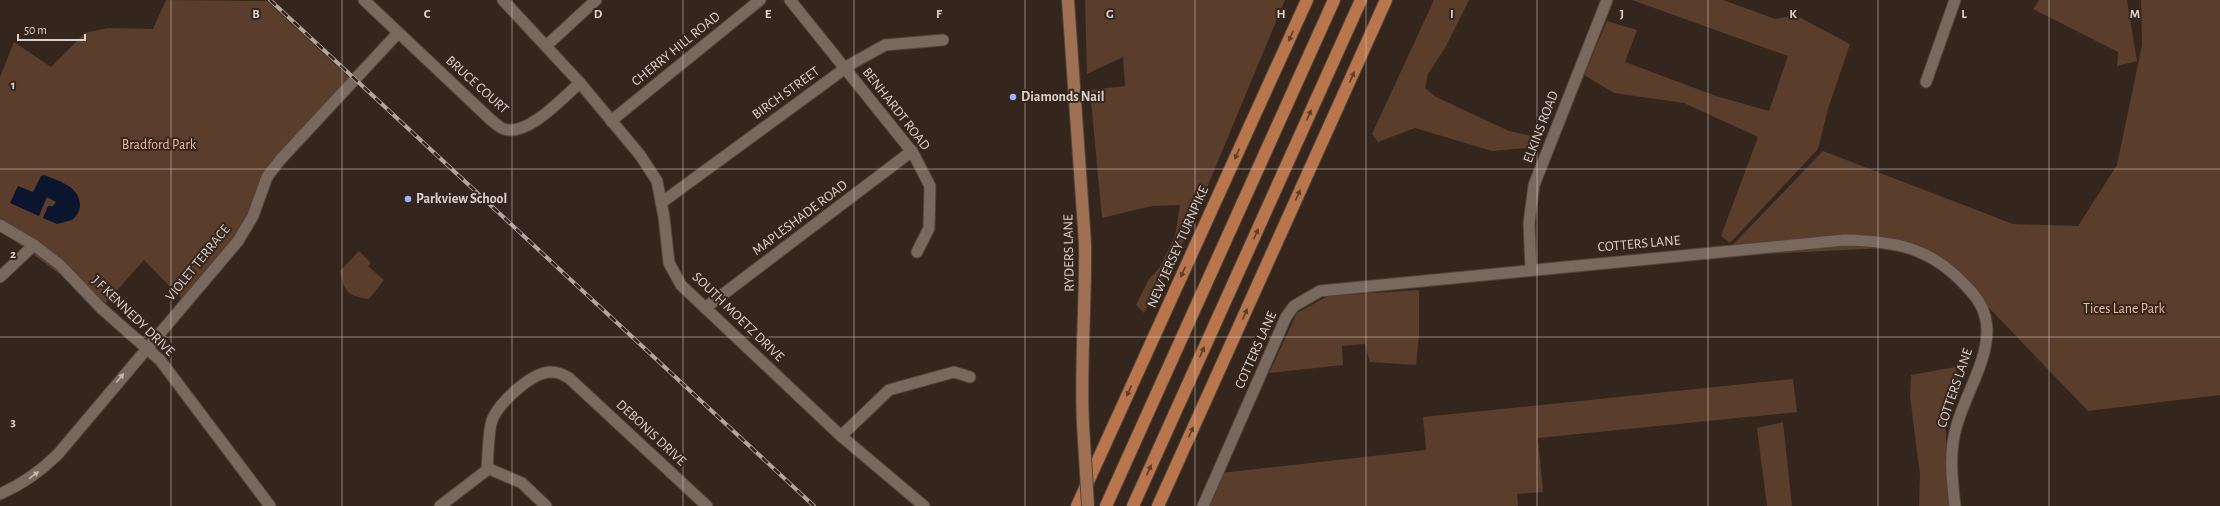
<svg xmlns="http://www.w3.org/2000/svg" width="2220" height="506" font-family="'Alegreya Sans',sans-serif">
	<rect width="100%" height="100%" fill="#34261d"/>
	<g fill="#5a3d2b">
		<polygon points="166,0 267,1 356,84 272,175 245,239 188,305 144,260 103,306 0,230 0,77 14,42 51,67 85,33 108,28 153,29"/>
		<polygon points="1085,0 1285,0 1189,231 1144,313 1136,305 1149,279 1160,267 1175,236 1180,205 1152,206 1102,218 1090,90 1125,86 1123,57 1087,74"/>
		<polygon points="1434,0 1469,0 1445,48 1428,74 1425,88 1436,97 1509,131 1542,138 1537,147 1492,151 1415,128 1378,142 1372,134"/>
		<polygon points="1632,0 1723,0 1775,19 1795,15 1850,44 1828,109 1818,149 1730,243 1721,236 1758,137 1684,103 1614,93 1584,75 1607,21 1637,30 1625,62 1716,96 1769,111 1788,56"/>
		<polygon points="2039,0 2127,0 2137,61 2117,66 2118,52 2033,9"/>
		<polygon points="2141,0 2220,0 2220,395 2088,411 1967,285 1905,247 1722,256 1823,151 2013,224 2078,226 2117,165 2142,45"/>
		<path d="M 359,251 L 371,263 L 368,266 L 384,280 L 369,299 C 348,296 344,292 340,271 Z"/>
		<polygon points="1419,290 1419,336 1416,365 1370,362 1365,344 1342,346 1343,365 1269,373 1297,313 1328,296"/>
		<polygon points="1955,367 1962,384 1944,403 1950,506 1919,506 1920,475 1910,396 1911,375"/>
		<polygon points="1793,379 1797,412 1538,438 1543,492 1517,494 1518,506 1205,506 1220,473 1426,450 1423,417"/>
		<polygon points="1783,422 1792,506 1767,506 1757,428"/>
	</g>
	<path fill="#0b152d" d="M 44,175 C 58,181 78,185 80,204 C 80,211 77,216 72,220 L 57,224 L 43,218 L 48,206 L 53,206 L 56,202 L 47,197 L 39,216 L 10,203 L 18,186 L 33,192 L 41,176 Z"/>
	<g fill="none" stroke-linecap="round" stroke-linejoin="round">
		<defs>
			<g id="minor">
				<path d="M 364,0 L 491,120 C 495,123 500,128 504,129 C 528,137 563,97 580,83"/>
				<polyline points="503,0 580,83 640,155 657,181 664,217 669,263 681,285 841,436 924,506"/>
				<polyline points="790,0 913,153 930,186 929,228 917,252"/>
				<polyline points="546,46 596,0"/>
				<polyline points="1926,82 1955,0"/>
				<polyline points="611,121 760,0"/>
				<polyline points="661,203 851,64 885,45 943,40"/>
				<polyline points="0,225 34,245 60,265 101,308 160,360 270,506"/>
				<polyline points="1531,270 1529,223 1534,185 1607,0"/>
				<polyline points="0,277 34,245"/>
				<polyline points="705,308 912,151"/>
				<polyline points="841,436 889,390 954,372 970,377"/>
				<polyline points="487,468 522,483 546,506"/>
				<path d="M 0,494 C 23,484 40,472 58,454 L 238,241 L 253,216 L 267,177 L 280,160 L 398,33"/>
				<path d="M 440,506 L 487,470 C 488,459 488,427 493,418 C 501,401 533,371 552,372 C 559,372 564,375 569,378 L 707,506"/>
				<path d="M 1203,506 L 1286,317 L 1294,306 L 1320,291 L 1844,240 C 1894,241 1930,247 1965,285 C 1978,298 1986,310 1987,329 C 1988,361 1964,397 1956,428 C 1949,453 1952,480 1955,506"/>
			</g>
			<path id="major" d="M 1068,0 L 1085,243 C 1086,304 1080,364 1083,425"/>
			<g id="highway">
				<polyline points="1077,506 1307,0"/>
				<polyline points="1106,506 1334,0"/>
				<polyline points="1133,506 1361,0"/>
				<polyline points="1158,506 1386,0"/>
			</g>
		</defs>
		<use href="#minor" stroke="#4e423a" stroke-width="13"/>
		<use href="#major" stroke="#4e423a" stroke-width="14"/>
		<use href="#highway" stroke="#4e423a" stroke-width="14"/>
		<use href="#minor" stroke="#79685e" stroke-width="11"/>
		<use href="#major" stroke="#9f7053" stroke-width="12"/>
		<use href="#highway" stroke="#b9764c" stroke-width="12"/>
		<defs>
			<polyline id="rail" points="270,0 814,506"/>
		</defs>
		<use href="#rail" stroke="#b1a69f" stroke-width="4"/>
		<use href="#rail" stroke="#34261d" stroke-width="2.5" stroke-dasharray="8" stroke-linecap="butt"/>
		<defs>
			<polyline id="major-bridge" points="1083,425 1088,506"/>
		</defs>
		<use href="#major-bridge" stroke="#4e423a" stroke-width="14" stroke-linecap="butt"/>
		<use href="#major-bridge" stroke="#9f7053" stroke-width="12"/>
	</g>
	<defs><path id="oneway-solid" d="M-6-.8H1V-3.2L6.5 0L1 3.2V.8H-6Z"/></defs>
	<g fill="#5c3e2b">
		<use href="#oneway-solid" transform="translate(1291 36) rotate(114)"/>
		<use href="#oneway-solid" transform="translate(1352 77) rotate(-66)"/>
		<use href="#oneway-solid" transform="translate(1309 115) rotate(-66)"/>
		<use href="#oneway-solid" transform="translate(1237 154) rotate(114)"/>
		<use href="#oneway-solid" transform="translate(1298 195) rotate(-66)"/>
		<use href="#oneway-solid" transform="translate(1256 234) rotate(-66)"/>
		<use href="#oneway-solid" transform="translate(1183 272) rotate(114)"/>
		<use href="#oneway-solid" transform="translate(1245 314) rotate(-66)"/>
		<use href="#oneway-solid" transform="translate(1202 352) rotate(-66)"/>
		<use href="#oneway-solid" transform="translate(1129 391) rotate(114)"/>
		<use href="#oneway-solid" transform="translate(1191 432) rotate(-66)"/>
		<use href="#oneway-solid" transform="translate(1149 470) rotate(-66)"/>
	</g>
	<g fill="#c3b8b0">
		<use href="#oneway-solid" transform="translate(120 378) rotate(-50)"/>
		<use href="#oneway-solid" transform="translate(34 475) rotate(-36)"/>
	</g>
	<path fill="none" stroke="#dcd2cc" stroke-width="1" stroke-opacity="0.55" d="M 171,0 L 171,506M 342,0 L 342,506M 512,0 L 512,506M 683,0 L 683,506M 854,0 L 854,506M 1025,0 L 1025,506M 1195,0 L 1195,506M 1366,0 L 1366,506M 1537,0 L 1537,506M 1708,0 L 1708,506M 1878,0 L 1878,506M 2049,0 L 2049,506M 0,169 L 2220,169M 0,337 L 2220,337"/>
	<g fill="#97b6fd" stroke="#34261d" stroke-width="1.5">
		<circle cx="1013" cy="97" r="4"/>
		<circle cx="408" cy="199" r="4"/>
	</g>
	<g text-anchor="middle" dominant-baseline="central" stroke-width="4" stroke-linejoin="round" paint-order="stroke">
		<g font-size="14" fill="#dcd2cc" stroke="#34261d">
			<text transform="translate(676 49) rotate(-39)">CHERRY HILL ROAD</text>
			<text transform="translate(477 85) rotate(42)">BRUCE COURT</text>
			<text transform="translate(786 93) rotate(-36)">BIRCH STREET</text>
			<text transform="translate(896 109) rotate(52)">BENHARDT ROAD</text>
			<text transform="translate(1541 127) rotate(-69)">ELKINS ROAD</text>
			<text transform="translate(800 218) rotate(-37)">MAPLESHADE ROAD</text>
			<text transform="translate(1639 244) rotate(-5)">COTTERS LANE</text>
			<text transform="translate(1178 247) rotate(-66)">NEW JERSEY TURNPIKE</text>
			<text transform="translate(1069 253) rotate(-91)">RYDERS LANE</text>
			<text transform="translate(198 263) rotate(-51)">VIOLET TERRACE</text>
			<text transform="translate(133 316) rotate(44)">J F KENNEDY DRIVE</text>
			<text transform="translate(738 317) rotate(44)">SOUTH MOETZ DRIVE</text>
			<text transform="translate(1256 350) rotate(-66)">COTTERS LANE</text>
			<text transform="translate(1955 388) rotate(-71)">COTTERS LANE</text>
			<text transform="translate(651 433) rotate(43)">DEBONIS DRIVE</text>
		</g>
		<g font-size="14" font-weight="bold" fill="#dcd2cc" stroke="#34261d" text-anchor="start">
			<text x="1021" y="97">Diamonds Nail</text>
			<text x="416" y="199">Parkview School</text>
		</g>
		<g font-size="14" fill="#f4bb98" stroke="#34261d">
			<text x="159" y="145">Bradford Park</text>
			<text x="2124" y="309">Tices Lane Park</text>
		</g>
	</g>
	<g font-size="13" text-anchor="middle" font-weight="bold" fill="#dcd2cc" stroke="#34261d" stroke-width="4" stroke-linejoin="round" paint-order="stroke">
		<text x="256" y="18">B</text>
		<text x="427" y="18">C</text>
		<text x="598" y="18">D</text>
		<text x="768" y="18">E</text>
		<text x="939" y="18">F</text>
		<text x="1110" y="18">G</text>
		<text x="1281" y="18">H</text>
		<text x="1452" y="18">I</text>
		<text x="1622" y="18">J</text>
		<text x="1793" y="18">K</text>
		<text x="1964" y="18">L</text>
		<text x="2135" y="18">M</text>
		<text x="13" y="89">1</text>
		<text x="13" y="258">2</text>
		<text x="13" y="426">3</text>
	</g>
	<path d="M18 34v6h67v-6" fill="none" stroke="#dcd2cc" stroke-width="2"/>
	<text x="24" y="34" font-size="12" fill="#dcd2cc" stroke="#34261d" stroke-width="3" paint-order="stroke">50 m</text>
</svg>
